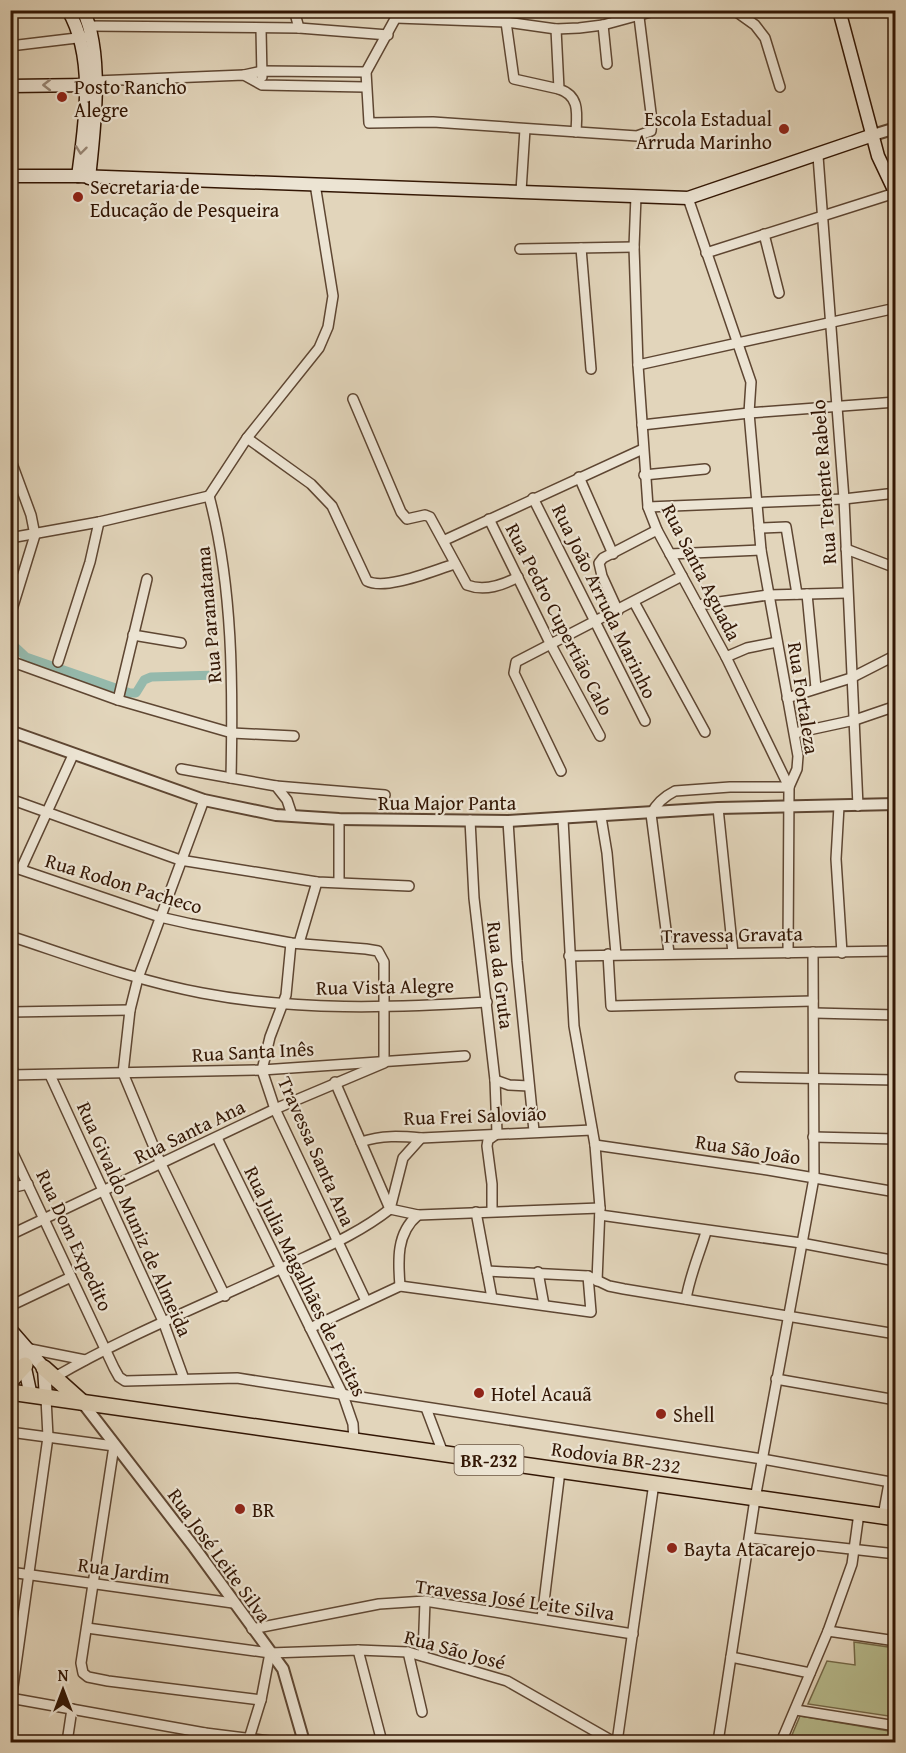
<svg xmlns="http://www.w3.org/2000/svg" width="906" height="1753" font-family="'Gentium Book Plus',serif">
	<rect width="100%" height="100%" fill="#e2d5bb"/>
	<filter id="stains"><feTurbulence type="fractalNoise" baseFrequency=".00333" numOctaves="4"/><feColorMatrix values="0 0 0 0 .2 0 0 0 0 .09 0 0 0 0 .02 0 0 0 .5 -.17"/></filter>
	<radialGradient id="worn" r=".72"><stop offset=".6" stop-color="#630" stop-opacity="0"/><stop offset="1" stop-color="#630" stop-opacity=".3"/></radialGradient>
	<g fill="#b7bc8e" stroke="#746949" stroke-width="1.5">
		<polygon points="854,1642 895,1648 895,1717 808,1704 827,1661 855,1665"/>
		<polygon points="800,1716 895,1732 895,1742 789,1742"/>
	</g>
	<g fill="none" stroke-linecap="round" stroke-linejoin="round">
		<polyline stroke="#95b9ac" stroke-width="9" points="10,642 26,657 130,693 136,693 144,680 151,677 217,675"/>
		<defs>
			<g id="minor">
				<polyline points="294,10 299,28"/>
				<polyline points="400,10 366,72 369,123 433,122 637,136 651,131 652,121 639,17"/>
				<polyline points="734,10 755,25 765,38 780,87"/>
				<polyline points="396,18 506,22 556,29 579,28 603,25 658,10"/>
				<polyline points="506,22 514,79 559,89"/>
				<polyline points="603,25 607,64"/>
				<polyline points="89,26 299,28 388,35"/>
				<polyline points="261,29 262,77"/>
				<path d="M 556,29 L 559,89 C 580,96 577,113 576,132"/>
				<polyline points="10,46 85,37"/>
				<polyline points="244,75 262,71 366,72"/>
				<polyline points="95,81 244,75 262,85 365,87"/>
				<polyline points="818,156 844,499 858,806"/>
				<polyline points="521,191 525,129"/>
				<polyline points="636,196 634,247 638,365 648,507 657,530 726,657 789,787 788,953"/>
				<polyline points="764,234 779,293"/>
				<polyline points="581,248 591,369"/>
				<polyline points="520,249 634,247"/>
				<polyline points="706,253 895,193"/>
				<polyline points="638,365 896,308"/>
				<path d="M 353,399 L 401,512 L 407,519 L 425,515 L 430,517 L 467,585 C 485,592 503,585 518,577"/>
				<polyline points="642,425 749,413 896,402"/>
				<path d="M 247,438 L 311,484 L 332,506 L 367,581 C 386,591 434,570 455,564"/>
				<polyline points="10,458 31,515 35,535 10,616"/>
				<polyline points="644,475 705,469"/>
				<polyline points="579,477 613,554"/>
				<path d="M 209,496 C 233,586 233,686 231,778 L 276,786 L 287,800 L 292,815"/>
				<polyline points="209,496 247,438 319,348 328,327 333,296 315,184"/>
				<polyline points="533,498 645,721"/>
				<polyline points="648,507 844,499 896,493"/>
				<polyline points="489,519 551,645 600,736"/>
				<polyline points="759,528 786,527 797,594"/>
				<polyline points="10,538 99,522 209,496"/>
				<polyline points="445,540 643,449"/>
				<polyline points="846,549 896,568"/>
				<polyline points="670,554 761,550"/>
				<polyline points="807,594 816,688"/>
				<polyline points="634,602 705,732"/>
				<polyline points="698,605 768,595 847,593"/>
				<polyline points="618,611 602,576 599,563 603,558 657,530"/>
				<polyline points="133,635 181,643"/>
				<polyline points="726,657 747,648 777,642"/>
				<polyline points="10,661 118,700 232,733 294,736"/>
				<polyline points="58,662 90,562 99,522"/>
				<polyline points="787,698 851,678 896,655"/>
				<polyline points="118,700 147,579"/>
				<polyline points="795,733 855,720 896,706"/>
				<polyline points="181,769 231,778"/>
				<polyline points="561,771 514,673 516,662 682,576"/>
				<polyline points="276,786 385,795"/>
				<polyline points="10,799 180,860 317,882 409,886"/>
				<polyline points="204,800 138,978 130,1010 123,1073 161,1164 225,1296"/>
				<polyline points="839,806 836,859 842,953"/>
				<polyline points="718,808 733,953"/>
				<polyline points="601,817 607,853 616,954"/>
				<polyline points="339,819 339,882"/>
				<polyline points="563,819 574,1026 595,1145 600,1208 597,1281"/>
				<polyline points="470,820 474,898 495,1080 497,1133"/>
				<polyline points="508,821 517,961 534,1131"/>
				<polyline points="10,866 160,917 191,924 291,943 366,949 378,951 384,962 384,1063 275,1109 10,1235"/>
				<polyline points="21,869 73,755"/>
				<path d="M 10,936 C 74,957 137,981 202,993 C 296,1011 392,1008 487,1002"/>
				<polyline points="291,943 286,995 270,1037 262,1070 275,1109 366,1301"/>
				<polyline points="299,943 317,882"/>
				<polyline points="893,951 893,804"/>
				<path d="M 669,953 L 651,814 C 656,804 665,796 675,791 L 730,787 L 789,787 L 797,769 L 798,756 L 761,550 L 749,413 L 751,382 L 688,198"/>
				<polyline points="608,954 611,1006 813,1001"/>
				<polyline points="569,956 896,951"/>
				<polyline points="10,1012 130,1010"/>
				<polyline points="814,1013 896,1015"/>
				<polyline points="10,1060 14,1075"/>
				<polyline points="10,1075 262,1070 465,1056"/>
				<polyline points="50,1075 163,1321 184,1379"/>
				<polyline points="740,1077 896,1080"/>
				<polyline points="495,1080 509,1085 529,1086"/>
				<polyline points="335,1082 390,1209"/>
				<polyline points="813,1137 896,1139"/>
				<polyline points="217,1138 343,1395 353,1424 354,1442"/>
				<path d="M 361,1142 C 382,1135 400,1136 421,1138 L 592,1130"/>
				<polyline points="595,1145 768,1170 896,1192"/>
				<polyline points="10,1147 114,1368 119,1377 125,1381 237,1378 762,1459 896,1483"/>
				<polyline points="10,1188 28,1184"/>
				<polyline points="390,1209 418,1215 600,1208"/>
				<polyline points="390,1209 403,1158 421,1138"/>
				<polyline points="492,1211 492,1184 487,1146 488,1140 495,1135"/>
				<polyline points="476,1212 492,1298"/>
				<polyline points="600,1215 801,1243 896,1261"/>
				<polyline points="487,1271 588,1276 609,1286 624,1289 896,1334"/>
				<polyline points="538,1272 544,1305"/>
				<path d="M 400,1286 C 398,1261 396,1233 418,1215"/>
				<path d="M 686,1299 C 690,1275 699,1255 706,1232"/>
				<polyline points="10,1306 71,1277"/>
				<polyline points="310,1328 400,1286 591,1312 588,1276"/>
				<polyline points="30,1349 85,1360"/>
				<polyline points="10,1350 23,1352"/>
				<path d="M 55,1377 C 127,1335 206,1304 282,1268 C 319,1250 357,1235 390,1209"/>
				<polyline points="776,1379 896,1400"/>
				<polyline points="426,1408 443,1453"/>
				<polyline points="10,1432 114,1446 81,1663 83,1673 88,1677 108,1681 261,1700"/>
				<polyline points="883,1516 889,1483"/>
				<polyline points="750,1538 896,1554"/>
				<polyline points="10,1572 233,1603"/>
				<polyline points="542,1618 560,1471"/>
				<polyline points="87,1628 270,1653 358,1650 408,1652 507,1681 614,1742"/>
				<polyline points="252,1629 379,1604 425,1601 633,1634"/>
				<polyline points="828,1631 896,1641"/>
				<polyline points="358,1650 382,1742"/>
				<polyline points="408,1652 422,1712"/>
				<polyline points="423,1656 425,1601"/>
				<polyline points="731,1657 810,1673"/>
				<polyline points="10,1698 205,1733 278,1742"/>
				<polyline points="10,1708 48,1437 46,1398"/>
				<polyline points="796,1710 896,1726"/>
				<polyline points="67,1742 72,1709"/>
				<polyline points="183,1742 205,1733"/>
				<polyline points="248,1742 261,1700 270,1653"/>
				<polyline points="617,1742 654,1483"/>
				<polyline points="718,1742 755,1499 814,1178 813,952"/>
				<polyline points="781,1742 828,1631 852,1564 859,1513"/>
			</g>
			<g id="tertiary">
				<polyline points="873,135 896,128"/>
				<polyline points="10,731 204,800 276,815 339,819 508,821 718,808 896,804"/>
				<polyline points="82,1402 194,1547 283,1669 304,1742"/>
			</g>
			<g id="secondary">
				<path d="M 68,10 C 96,58 85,124 78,176"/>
				<path d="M 83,10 C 104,53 94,131 89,178"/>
				<polyline points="839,10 878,156 896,194"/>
				<polyline points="10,86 90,85"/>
				<polyline points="10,176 78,176 688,198 873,135"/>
				<polyline points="10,1329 44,1368 46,1398"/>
				<polyline points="19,1340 31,1396"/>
			</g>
			<g id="trunk">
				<polyline points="44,1368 82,1402"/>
				<polyline points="10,1381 25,1365"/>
				<polyline points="10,1392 896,1518"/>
			</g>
		</defs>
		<use href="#minor" stroke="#5e4632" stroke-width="12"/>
		<use href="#tertiary" stroke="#5e4632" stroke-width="14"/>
		<use href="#secondary" stroke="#321604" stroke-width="15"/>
		<use href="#trunk" stroke="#321604" stroke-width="18"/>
		<use href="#minor" stroke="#ece4d3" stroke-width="9"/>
		<use href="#tertiary" stroke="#ece4d3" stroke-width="10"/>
		<use href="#secondary" stroke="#ece4d3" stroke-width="12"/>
		<use href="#trunk" stroke="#e2d5bb" stroke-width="15"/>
	</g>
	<defs><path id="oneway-chevron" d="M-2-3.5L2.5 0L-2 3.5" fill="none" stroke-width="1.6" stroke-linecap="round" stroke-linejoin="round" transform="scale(1.5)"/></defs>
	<g stroke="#988776">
		<use href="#oneway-chevron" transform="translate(47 85) rotate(-180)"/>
		<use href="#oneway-chevron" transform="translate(81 150) rotate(97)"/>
	</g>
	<g fill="#8f2418" stroke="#ece4d3" stroke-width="2">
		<circle cx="62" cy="97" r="6"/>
		<circle cx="784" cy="129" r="6"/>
		<circle cx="78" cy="197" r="6"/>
		<circle cx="479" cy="1393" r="6"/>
		<circle cx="661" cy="1414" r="6"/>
		<circle cx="240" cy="1509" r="6"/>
		<circle cx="672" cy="1548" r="6"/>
	</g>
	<g text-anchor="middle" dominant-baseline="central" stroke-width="4.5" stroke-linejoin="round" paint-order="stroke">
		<rect fill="#ece4d3" stroke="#6a5442" stroke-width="1.5" x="454.5" y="1445" width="69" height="30" rx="4.5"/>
		<g font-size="18" font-weight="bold" fill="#321604">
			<text x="489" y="1460">BR-232</text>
		</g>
		<g font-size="20" fill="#321604" stroke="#ece4d3" text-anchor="start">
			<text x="74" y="86">Posto Rancho<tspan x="74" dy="23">Alegre</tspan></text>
			<text x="772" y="118" text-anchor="end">Escola Estadual<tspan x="772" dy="23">Arruda Marinho</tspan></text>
			<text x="90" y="186">Secretaria de<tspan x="90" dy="23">Educação de Pesqueira</tspan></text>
			<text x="491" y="1393">Hotel Acauã</text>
			<text x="673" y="1414">Shell</text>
			<text x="252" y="1509">BR</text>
			<text x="684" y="1548">Bayta Atacarejo</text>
		</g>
		<g font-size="20" fill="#321604" stroke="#ece4d3">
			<text transform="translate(823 482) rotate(-94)">Rua Tenente Rabelo</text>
			<text transform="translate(702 572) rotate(63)">Rua Santa Aguada</text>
			<text transform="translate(605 601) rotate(64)">Rua João Arruda Marinho</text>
			<text transform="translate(208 615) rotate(-95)">Rua Paranatama</text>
			<text transform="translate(560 619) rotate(63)">Rua Pedro Cupertião Calo</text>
			<text transform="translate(804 698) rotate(81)">Rua Fortaleza</text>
			<text x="447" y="802">Rua Major Panta</text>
			<text transform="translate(124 883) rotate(17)">Rua Rodon Pacheco</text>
			<text transform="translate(732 934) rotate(-1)">Travessa Gravata</text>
			<text transform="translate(501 975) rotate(83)">Rua da Gruta</text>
			<text transform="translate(385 986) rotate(-1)">Rua Vista Alegre</text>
			<text transform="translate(253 1051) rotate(-3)">Rua Santa Inês</text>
			<text transform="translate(475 1115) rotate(-2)">Rua Frei Salovião</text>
			<text transform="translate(189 1131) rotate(-26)">Rua Santa Ana</text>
			<text transform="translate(748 1149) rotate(9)">Rua São João</text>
			<text transform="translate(317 1151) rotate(66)">Travessa Santa Ana</text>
			<text transform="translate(135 1219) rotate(66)">Rua Givaldo Muniz de Almeida</text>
			<text transform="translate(75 1240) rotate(65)">Rua Dom Expedito</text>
			<text transform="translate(306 1281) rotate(64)">Rua Julia Magalhães de Freitas</text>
			<text transform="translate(616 1457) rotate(8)">Rodovia BR-232</text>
			<text transform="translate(220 1555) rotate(54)">Rua José Leite Silva</text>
			<text transform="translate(124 1570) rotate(8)">Rua Jardim</text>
			<text transform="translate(515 1599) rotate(8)">Travessa José Leite Silva</text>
			<text transform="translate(455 1649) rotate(15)">Rua São José</text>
		</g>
	</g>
	<rect width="906" height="1753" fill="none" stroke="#e2d5bb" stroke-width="36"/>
	<rect x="12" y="12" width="882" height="1729" fill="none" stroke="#321604" stroke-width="3"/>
	<rect x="18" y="18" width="870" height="1717" fill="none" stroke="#321604" stroke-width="1.5"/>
	<g transform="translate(63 1690)" stroke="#ece4d3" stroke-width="4.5" paint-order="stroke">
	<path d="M0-4.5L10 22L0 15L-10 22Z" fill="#321604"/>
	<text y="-9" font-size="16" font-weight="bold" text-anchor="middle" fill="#321604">N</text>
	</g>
	<rect width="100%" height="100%" filter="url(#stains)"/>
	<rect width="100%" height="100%" fill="url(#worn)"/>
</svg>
